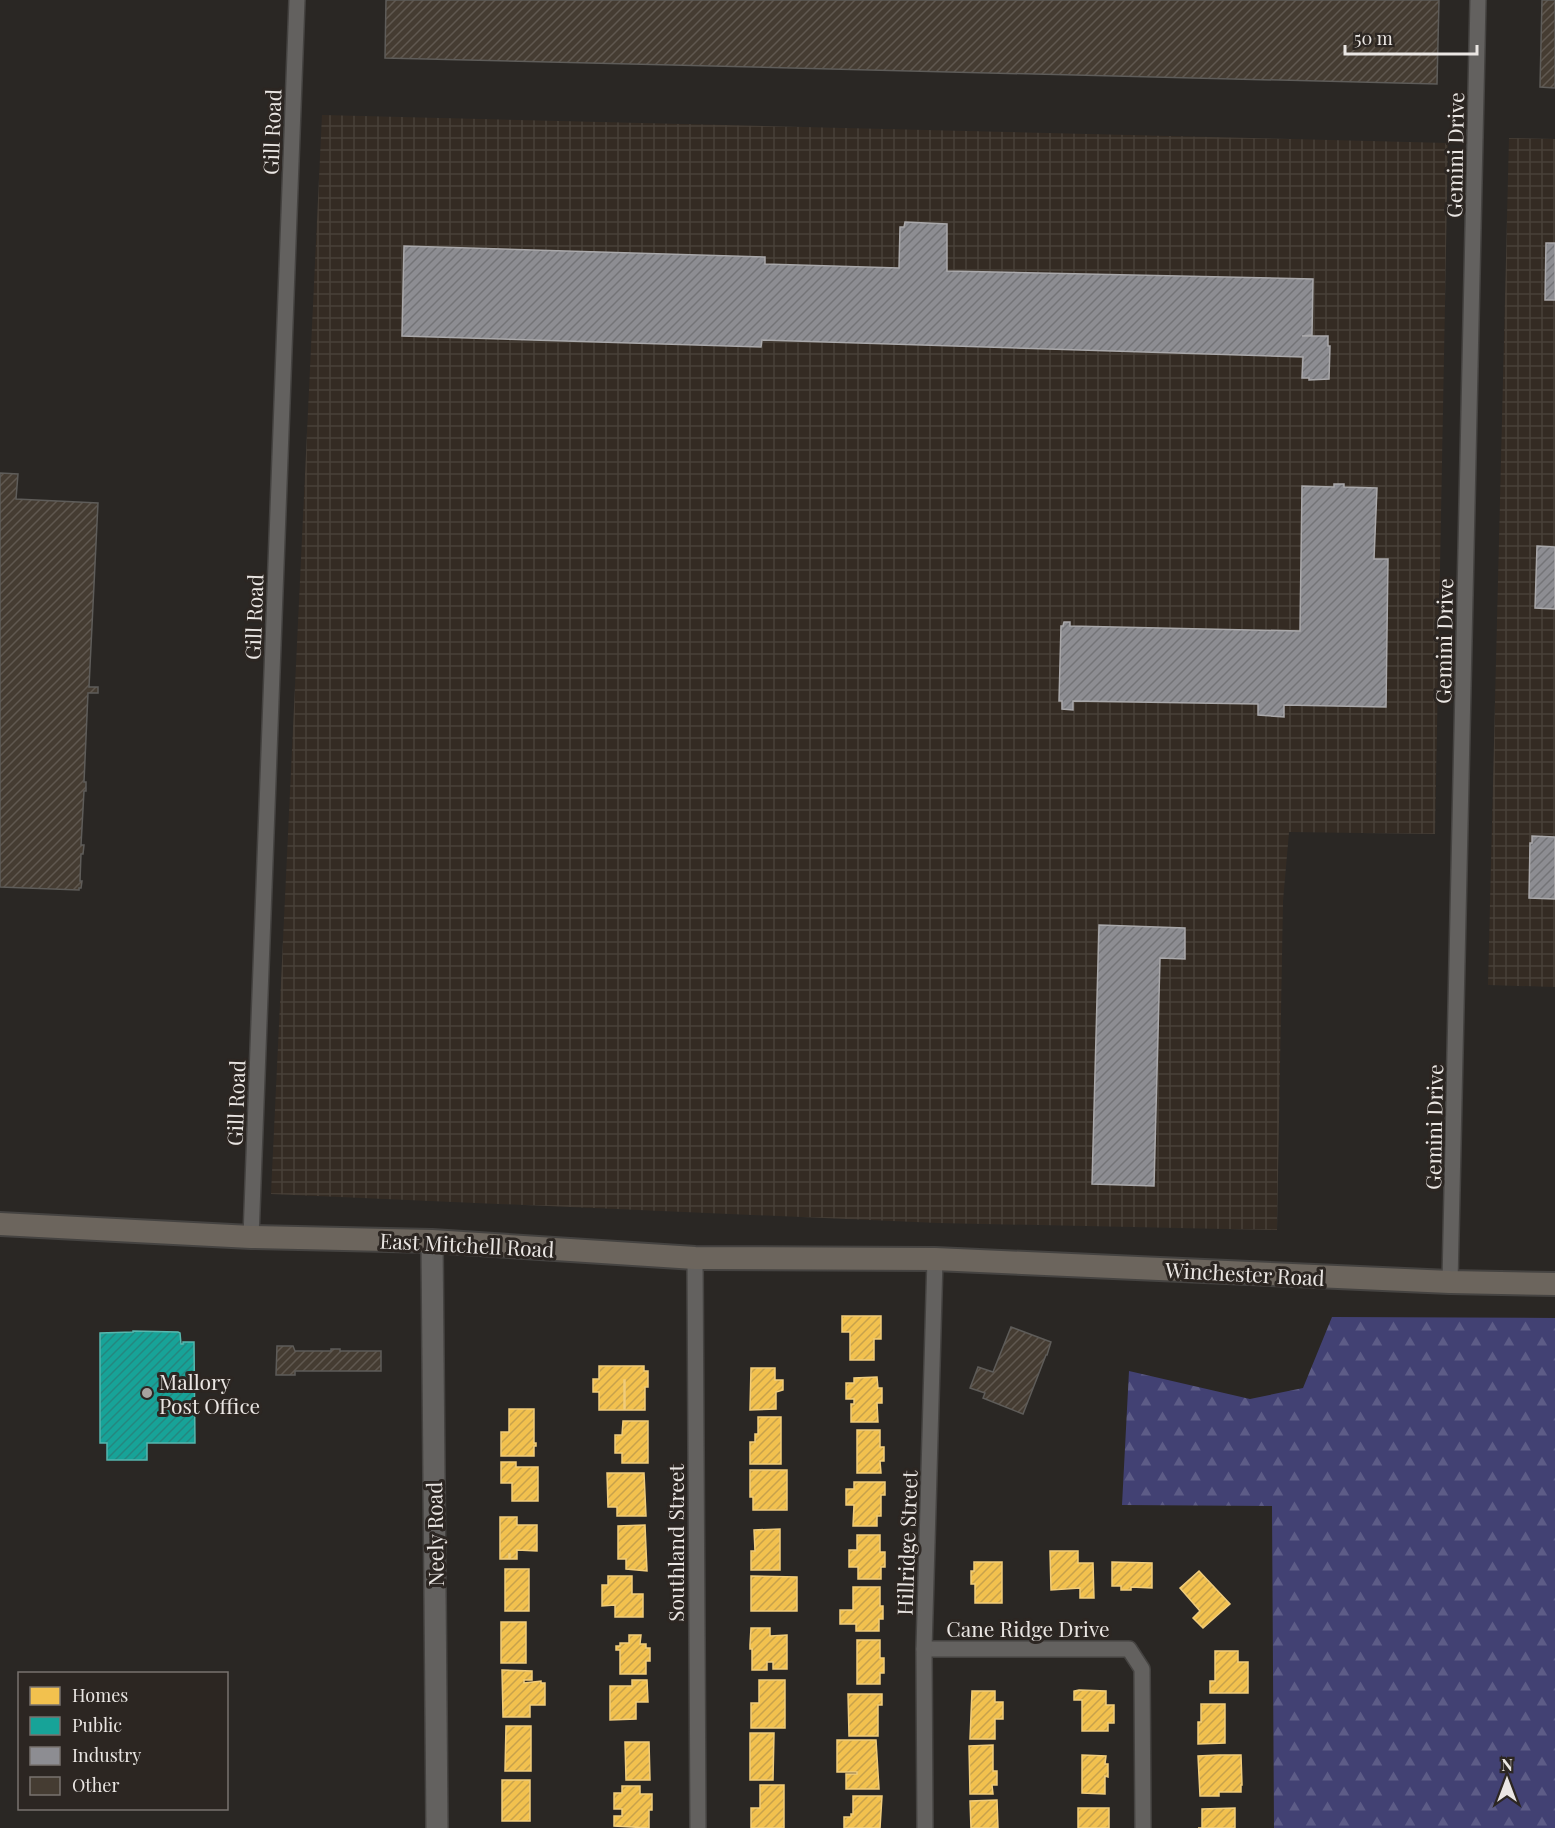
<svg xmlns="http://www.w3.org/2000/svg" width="1555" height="1828" font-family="'Playfair Display',serif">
	<defs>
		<pattern id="industrial-grid" width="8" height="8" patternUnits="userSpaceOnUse" patternTransform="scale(1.5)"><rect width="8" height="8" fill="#342b23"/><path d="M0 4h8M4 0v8" fill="none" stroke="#484038"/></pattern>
		<pattern id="forest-firs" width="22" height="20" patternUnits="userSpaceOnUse" patternTransform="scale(1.5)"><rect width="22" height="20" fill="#424173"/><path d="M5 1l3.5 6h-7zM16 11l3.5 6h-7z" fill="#5d5c87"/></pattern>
		<pattern id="homes-hatch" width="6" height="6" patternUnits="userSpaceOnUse" patternTransform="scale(1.5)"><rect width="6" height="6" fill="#f2c14e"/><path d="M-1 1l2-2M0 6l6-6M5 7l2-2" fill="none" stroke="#c7a24c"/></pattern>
		<pattern id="public-hatch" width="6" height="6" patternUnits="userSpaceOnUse" patternTransform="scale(1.5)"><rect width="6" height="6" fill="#17a398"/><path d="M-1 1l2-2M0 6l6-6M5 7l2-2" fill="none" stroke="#25877f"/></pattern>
		<pattern id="industry-hatch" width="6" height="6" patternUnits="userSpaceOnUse" patternTransform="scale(1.5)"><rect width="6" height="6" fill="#8d8d92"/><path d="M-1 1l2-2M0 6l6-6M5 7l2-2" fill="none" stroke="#747477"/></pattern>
		<pattern id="building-hatch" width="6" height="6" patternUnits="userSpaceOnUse" patternTransform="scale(1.5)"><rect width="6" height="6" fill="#453c32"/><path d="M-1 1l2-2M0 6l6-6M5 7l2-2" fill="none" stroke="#605850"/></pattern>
	</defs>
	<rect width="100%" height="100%" fill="#2a2724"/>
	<g fill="url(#industrial-grid)">
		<polygon points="322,115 1448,143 1435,834 1289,832 1283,901 1277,1230 938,1223 271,1194"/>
		<polygon points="1509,138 1555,139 1555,987 1488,985"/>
	</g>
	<polygon fill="url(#forest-firs)" points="1332,1317 1555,1318 1555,1828 1274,1828 1272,1506 1122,1505 1129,1371 1250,1399 1303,1388"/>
	<g fill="url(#homes-hatch)" stroke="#f0cc7b" stroke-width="1.5">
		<polygon points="842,1316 881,1316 881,1339 874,1339 874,1360 850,1360 850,1332 842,1332"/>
		<polygon points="599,1366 644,1366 644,1371 648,1371 648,1387 645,1387 645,1410 625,1410 625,1380 624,1380 624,1410 599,1410 599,1392 593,1392 593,1379 599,1379"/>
		<polygon points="751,1368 775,1368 775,1380 783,1380 783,1390 776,1392 776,1409 750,1410"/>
		<polygon points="877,1377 878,1388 882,1388 882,1403 877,1403 878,1422 851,1422 851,1404 854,1404 854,1399 846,1399 846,1383 854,1383 854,1378"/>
		<polygon points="509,1409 534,1409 534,1443 536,1443 536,1446 534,1446 534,1456 501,1456 501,1432 509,1432"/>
		<polygon points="758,1417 781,1417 781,1464 750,1464 750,1442 755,1442 755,1434 758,1434"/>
		<polygon points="623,1421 648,1421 648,1463 622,1463 622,1453 615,1453 615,1435 622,1435"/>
		<polygon points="857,1430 880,1430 880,1447 884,1447 884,1461 880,1461 881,1473 857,1473"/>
		<polygon points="501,1462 516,1462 516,1467 538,1467 538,1501 512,1501 512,1483 501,1483"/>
		<polygon points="750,1470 787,1470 787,1510 753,1510 753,1497 750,1497"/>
		<polygon points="607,1473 644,1473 646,1516 617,1516 617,1507 608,1507"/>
		<polygon points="854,1482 885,1482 885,1495 881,1495 881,1516 877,1516 877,1526 853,1526 854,1505 846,1505 846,1489 854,1489"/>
		<polygon points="500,1517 517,1517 517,1525 537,1525 537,1551 517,1550 517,1559 510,1559 510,1554 509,1554 509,1559 500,1559"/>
		<polygon points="645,1525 647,1571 626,1569 626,1559 618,1559 618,1526"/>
		<polygon points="780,1529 780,1570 751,1570 751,1551 755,1551 754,1530"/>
		<polygon points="857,1535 880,1535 880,1552 885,1552 885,1567 881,1567 881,1579 858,1579 858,1567 849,1567 849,1550 857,1550"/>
		<polygon points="1050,1551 1078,1551 1078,1563 1093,1563 1094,1598 1080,1598 1080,1588 1051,1590"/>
		<polygon points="974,1562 1002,1562 1002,1603 975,1603 975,1584 971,1584 971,1571 974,1571"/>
		<polygon points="1112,1562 1152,1563 1152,1588 1131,1587 1131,1590 1121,1590 1121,1586 1112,1586"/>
		<rect x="505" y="1569" width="24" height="42"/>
		<polygon points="1199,1571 1230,1604 1203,1628 1193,1618 1200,1611 1180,1588"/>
		<polygon points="608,1576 632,1576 632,1594 643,1594 643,1617 615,1617 615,1605 602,1606 602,1585 608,1585"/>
		<polygon points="751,1576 797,1577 797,1611 751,1611"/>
		<polygon points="853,1587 880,1587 880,1606 883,1606 883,1619 879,1619 879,1631 856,1631 856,1624 840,1624 840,1610 853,1610"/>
		<rect x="501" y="1622" width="25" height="41"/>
		<polygon points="751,1628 770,1628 770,1636 787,1635 787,1669 773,1669 773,1662 767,1662 767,1670 752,1670 752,1649 750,1649 750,1645"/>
		<polygon points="629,1635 641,1635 640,1644 646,1644 646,1648 650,1648 650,1661 646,1661 646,1674 620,1674 620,1650 616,1650 616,1646 620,1646 620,1643 629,1643"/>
		<polygon points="857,1640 880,1640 880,1658 884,1658 884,1673 880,1673 880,1684 857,1684"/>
		<polygon points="1215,1651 1238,1651 1238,1662 1248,1662 1248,1693 1210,1693 1210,1681 1215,1681"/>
		<polygon points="502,1670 532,1671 532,1680 524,1680 524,1683 541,1681 541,1683 545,1683 545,1705 530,1705 530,1717 503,1717"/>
		<polygon points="632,1680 647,1680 648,1702 636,1702 636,1719 610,1720 610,1686 632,1686"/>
		<polygon points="759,1680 785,1680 785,1728 751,1728 751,1703 759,1703"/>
		<polygon points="1079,1690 1106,1691 1106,1705 1114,1705 1114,1723 1108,1723 1108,1731 1082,1731 1082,1700 1074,1700 1074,1691"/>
		<polygon points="972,1691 995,1691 995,1702 1003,1702 1003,1719 995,1719 995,1739 970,1739"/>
		<polygon points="848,1694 882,1694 882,1705 878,1705 878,1736 849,1736"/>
		<polygon points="1201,1704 1225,1704 1225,1743 1198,1744 1198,1722 1201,1722"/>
		<polygon points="506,1726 531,1726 531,1771 505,1771"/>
		<polygon points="750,1733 774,1733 773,1780 750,1780"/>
		<polygon points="837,1740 876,1740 879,1789 846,1789 846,1774 857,1774 857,1772 837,1772"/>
		<polygon points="625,1742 649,1742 650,1780 626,1780"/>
		<polygon points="993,1745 993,1771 997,1771 997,1785 992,1785 993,1794 970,1794 969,1746"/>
		<polygon points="1082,1755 1106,1756 1105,1764 1108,1764 1108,1777 1105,1776 1105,1794 1082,1793"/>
		<polygon points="1219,1755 1241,1755 1242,1785 1241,1785 1241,1792 1219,1792 1219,1796 1200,1796 1198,1756"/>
		<rect x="502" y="1780" width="28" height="41"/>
		<polygon points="760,1785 784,1785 784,1828 751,1828 751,1808 760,1808"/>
		<polygon points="622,1786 640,1786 640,1794 652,1794 652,1810 649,1810 649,1828 614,1826 614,1816 622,1816 622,1809 614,1809 614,1793 622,1793"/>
		<polygon points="853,1796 882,1796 880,1828 844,1828 844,1817 851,1817 851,1814 853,1814"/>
		<polygon points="997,1800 998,1828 971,1828 970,1801"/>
		<rect x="1078" y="1808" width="31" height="20"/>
		<polygon points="1235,1808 1235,1828 1198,1828 1202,1828 1202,1809"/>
	</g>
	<polygon fill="url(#public-hatch)" stroke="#56b7ae" stroke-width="1.5" points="133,1331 178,1332 180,1333 181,1344 183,1344 183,1342 194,1342 195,1443 147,1443 147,1460 107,1460 107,1443 100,1443 100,1333 133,1332"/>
	<g fill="url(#industry-hatch)" stroke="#a9a8aa" stroke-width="1.5">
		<polygon points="905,222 947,224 947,271 1313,279 1312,335 1302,336 1328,336 1328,346 1330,346 1329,379 1309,380 1309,378 1302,378 1303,357 762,340 761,347 402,336 404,246 765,257 765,264 899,268 900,227 904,227"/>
		<polygon points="1546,243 1555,243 1555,300 1545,300"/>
		<polygon points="1334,484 1344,484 1344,487 1377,488 1374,559 1388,559 1386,707 1284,705 1284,717 1258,715 1258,704 1073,701 1073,710 1062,709 1062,701 1059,701 1061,626 1063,626 1064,622 1070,622 1070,626 1300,631 1302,486 1334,487"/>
		<polygon points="1537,546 1555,547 1555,609 1535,608"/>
		<polygon points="1532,836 1555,837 1555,899 1529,898 1530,843 1532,843"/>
		<polygon points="1099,925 1185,928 1185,959 1160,958 1154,1186 1092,1184"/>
	</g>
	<g fill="url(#building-hatch)" stroke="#5e5c59" stroke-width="1.5">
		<polygon points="386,0 1439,0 1437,84 385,58"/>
		<polygon points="1542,0 1555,0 1555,88 1540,87"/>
		<polygon points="0,473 18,474 16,499 98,503 89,687 98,687 98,693 88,693 84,782 86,782 86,791 84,791 81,845 84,845 83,854 81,854 80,881 82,881 81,888 79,888 79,890 0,887"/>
		<polygon points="1011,1327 1051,1342 1047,1355 1046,1355 1023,1414 983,1398 985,1393 970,1388 978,1367 993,1372"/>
		<polygon points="277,1346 293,1346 295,1351 331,1351 331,1349 340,1349 340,1351 381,1351 381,1371 295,1371 295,1375 276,1375"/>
	</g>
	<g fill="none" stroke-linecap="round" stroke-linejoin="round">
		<defs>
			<g id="street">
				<polyline points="251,1237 297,0"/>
				<polyline points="695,1258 698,1828"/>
				<polyline points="1450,1282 1478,0"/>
				<polyline points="924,1649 1129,1649 1142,1669 1143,1828"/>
				<polyline points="925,1828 924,1649 935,1259"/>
			</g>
			<polyline id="secondary" points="432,1241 437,1828"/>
			<polyline id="primary" points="0,1224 251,1237 432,1241 695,1258 935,1259 1450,1282 1555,1284"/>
		</defs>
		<use href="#street" stroke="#454341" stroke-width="18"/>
		<use href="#secondary" stroke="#454341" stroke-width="24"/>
		<use href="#primary" stroke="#454341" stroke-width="26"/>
		<use href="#street" stroke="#63615f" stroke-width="15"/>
		<use href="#secondary" stroke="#63615f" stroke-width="21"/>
		<use href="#primary" stroke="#6c655d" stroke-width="22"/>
	</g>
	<circle fill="#a7a3a0" stroke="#2c2622" stroke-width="2" cx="147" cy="1393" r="6"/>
	<g text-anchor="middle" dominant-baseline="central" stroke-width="6" stroke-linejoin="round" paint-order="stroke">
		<g font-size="21" fill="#eae6e3" stroke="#2c2622">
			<text transform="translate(271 132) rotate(-88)">Gill Road</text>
			<text transform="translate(1454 155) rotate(-89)">Gemini Drive</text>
			<text transform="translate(253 617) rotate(-88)">Gill Road</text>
			<text transform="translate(1443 641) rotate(-89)">Gemini Drive</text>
			<text transform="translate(235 1103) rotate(-88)">Gill Road</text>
			<text transform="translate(1433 1127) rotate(-89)">Gemini Drive</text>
			<text transform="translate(467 1244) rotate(3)">East Mitchell Road</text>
			<text transform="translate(1245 1273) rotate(3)">Winchester Road</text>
			<text transform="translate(434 1534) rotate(-91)">Neely Road</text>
			<text transform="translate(675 1543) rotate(-90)">Southland Street</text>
			<text transform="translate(906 1543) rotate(-88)">Hillridge Street</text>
			<text x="1028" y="1628">Cane Ridge Drive</text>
		</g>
		<g font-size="21" fill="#eae6e3" stroke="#2c2622" text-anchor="start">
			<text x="159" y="1381">Mallory<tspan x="159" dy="24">Post Office</tspan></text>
		</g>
	</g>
	<rect x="18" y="1672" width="210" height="138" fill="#2c2622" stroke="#78736f" stroke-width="1.5"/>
	<rect x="30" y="1687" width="30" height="18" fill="#f2c14e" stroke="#78736f" stroke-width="1.5"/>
	<text x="72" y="1702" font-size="18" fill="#eae6e3">Homes</text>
	<rect x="30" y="1717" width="30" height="18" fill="#17a398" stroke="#78736f" stroke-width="1.5"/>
	<text x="72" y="1732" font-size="18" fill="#eae6e3">Public</text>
	<rect x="30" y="1747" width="30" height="18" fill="#8d8d92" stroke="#78736f" stroke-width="1.5"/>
	<text x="72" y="1762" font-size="18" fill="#eae6e3">Industry</text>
	<rect x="30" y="1777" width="30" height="18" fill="#453c32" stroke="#78736f" stroke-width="1.5"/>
	<text x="72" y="1792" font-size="18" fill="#eae6e3">Other</text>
	<g transform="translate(1507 1780)" stroke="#2c2622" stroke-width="4.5" paint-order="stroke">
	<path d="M0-4.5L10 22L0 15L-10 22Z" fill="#eae6e3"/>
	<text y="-9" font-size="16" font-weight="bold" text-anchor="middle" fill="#eae6e3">N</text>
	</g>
	<path d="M1345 45v9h132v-9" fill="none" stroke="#eae6e3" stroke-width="3"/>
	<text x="1354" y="45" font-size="18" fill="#eae6e3" stroke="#2c2622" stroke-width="4.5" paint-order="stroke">50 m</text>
</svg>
